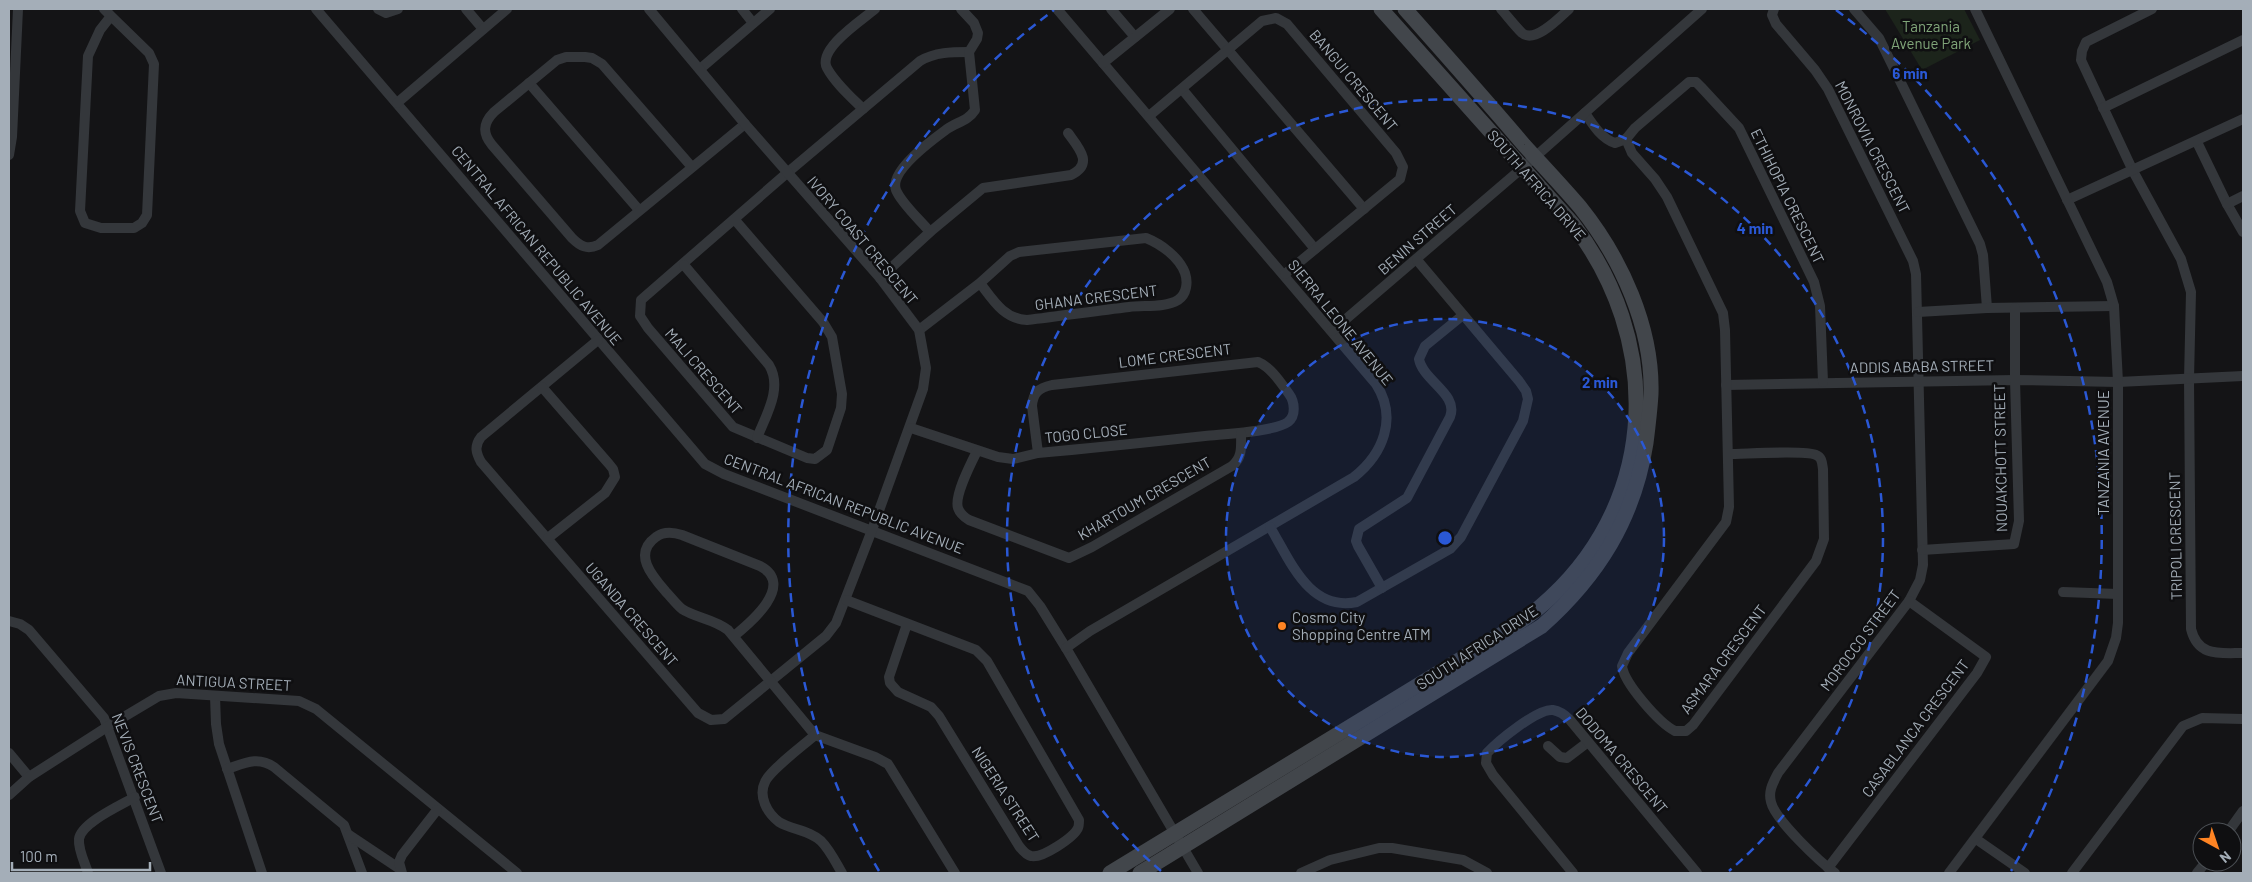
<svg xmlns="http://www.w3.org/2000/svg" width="2252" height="882" font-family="Barlow,sans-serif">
	<rect width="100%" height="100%" fill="#141416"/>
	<polygon fill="#1c241b" points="1885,9 1964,9 1980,40 1922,70"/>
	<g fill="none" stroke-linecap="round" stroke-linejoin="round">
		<g stroke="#34373b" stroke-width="10">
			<polyline points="104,9 111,16 100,30 88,56 80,211 85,223 101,228 134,228 142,223 147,215 154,64 149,53 111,16"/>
			<polyline points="316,9 705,464 724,474 1028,591 1040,606 1066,648 1198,873"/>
			<polyline points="378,9 386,13 398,9"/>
			<polyline points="466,9 483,29"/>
			<polyline points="742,9 753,23"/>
			<path d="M 1057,9 L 1376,384 C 1398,418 1383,454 1354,477 L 1090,631 L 1066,648"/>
			<polyline points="1111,9 1135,37"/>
			<polyline points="1193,9 1364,209"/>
			<path d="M 1501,9 C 1508,17 1515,26 1522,33 C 1535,44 1560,17 1569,9"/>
			<path d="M 1774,9 L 1772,15 L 1776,24 L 1815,70 L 1828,89 L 1913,261 L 1916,274 L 1923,565 L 1920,580 L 1909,601 L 1778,773 C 1773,783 1768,791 1771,802 C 1775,820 1820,862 1835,873"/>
			<polyline points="1854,9 1879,38 1980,244 1983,255 1987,308"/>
			<path d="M 2152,9 L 2086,42 L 2082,51 L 2081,60 L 2133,171 L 2181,259 L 2191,292 L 2189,379 L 2191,629 C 2198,657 2219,653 2243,653"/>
			<polyline points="1103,63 1170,9"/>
			<polyline points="700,69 770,9"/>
			<polyline points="529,83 639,210"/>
			<polyline points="1182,89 1315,249"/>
			<polyline points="397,103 507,9"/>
			<polyline points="2103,108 2243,40"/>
			<path d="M 863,109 C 851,97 835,83 827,68 C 817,49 862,20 875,9"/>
			<path d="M 1585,113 C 1593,125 1601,138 1615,143 L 1626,139"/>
			<polyline points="1149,116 1262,21 1276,18 1287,24 1396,153 1403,167 1400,179 1285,274"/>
			<polyline points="2197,142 2227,204 2243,232"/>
			<polyline points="9,155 12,137 18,9"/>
			<path d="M 691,166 L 602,64 L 592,58 L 585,57 L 566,57 L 557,60 L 494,112 C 483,123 482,133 492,145 L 572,238 C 580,246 587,250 598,245 L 745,124"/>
			<polyline points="2067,200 2243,119"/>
			<polyline points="2227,204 2243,196"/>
			<path d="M 735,220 L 823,322 L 832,337 L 842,394 L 841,408 L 827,450 L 815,459 L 807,458 L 733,427 L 648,328 L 640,316 L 641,300 L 787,173 L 920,61 C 935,52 952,52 969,52"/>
			<path d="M 930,232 C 921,221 901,203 896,190 C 889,171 932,140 947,129 C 957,122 968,121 975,110 L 969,52 L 977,39 L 978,33 L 974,23 L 961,9"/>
			<path d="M 684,265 L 769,365 C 783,388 766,415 757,438"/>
			<path d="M 880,278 L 930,232 L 983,188 L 1071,175 C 1094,164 1079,148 1068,133"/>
			<polyline points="1918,312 1987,308 2114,306"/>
			<path d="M 919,330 L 980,283 L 1010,256 L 1019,252 L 1146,238 C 1161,244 1179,257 1185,273 C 1188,282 1187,294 1178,300 C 1165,308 1144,305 1129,307 C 1095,311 1061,316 1027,320 C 1004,319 993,300 980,283"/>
			<polyline points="1332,331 1535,157 1702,9"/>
			<path d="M 598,340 L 481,437 C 474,446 476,453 481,462 L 698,713 L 711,720 L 724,719 L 826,636 L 836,623 L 872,530 L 923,389 L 926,368 L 919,330 L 880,278 L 745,124 L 649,9"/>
			<polyline points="1726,385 2015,380 2118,382 2243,376"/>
			<polyline points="542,387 609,464 613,469 615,477 605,493 548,538"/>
			<path d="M 911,428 L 998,457 L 1013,459 L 1038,453 C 1094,448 1150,442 1205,436 C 1223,434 1274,432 1288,422 C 1296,416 1295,402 1289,394 C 1281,383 1271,367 1258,362 L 1052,385 C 1039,388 1033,392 1032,406 L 1038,453"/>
			<path d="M 977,451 C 971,463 954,496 958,508 C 960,514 964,517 969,520 L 1069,558 L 1092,547 L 1232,466 C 1243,457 1241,446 1241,433"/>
			<path d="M 1728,454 C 1745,454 1805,450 1816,455 C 1822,457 1822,463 1823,469 L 1824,539 L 1816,561 L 1693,725 L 1686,731 L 1675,731 C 1659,723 1624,683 1622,666 L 1628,653 L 1726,522 L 1729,507 L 1725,330 L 1723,313 L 1667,197 L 1655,179 L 1632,153 L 1626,139 L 1635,128 L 1689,82 L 1696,82 L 1701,87 L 1739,128 L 1814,282 L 1820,306 L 1823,382"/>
			<path d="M 1270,527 C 1290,560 1309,612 1357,602 L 1450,549 L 1461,537 L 1523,421 L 1528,399 L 1526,391 L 1519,381 L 1417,260"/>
			<polyline points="1922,550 2014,544 2019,521 2015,380 2015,308"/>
			<path d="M 1382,588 L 1358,546 L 1356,541 L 1359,529 L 1407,498 L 1450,417 C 1459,394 1423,381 1419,359 L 1425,346 L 1463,315"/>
			<polyline points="2063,592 2118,594"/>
			<path d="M 846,600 L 976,650 L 987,661 L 1079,820 C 1079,822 1079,826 1078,828 C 1074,837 1042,859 1031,856 C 1026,855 1022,850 1019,846 L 939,716 L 931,707 L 898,692 L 890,683 L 889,677 L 907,624"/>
			<polyline points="9,621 20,624 29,630 104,718 161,873"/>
			<path d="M 734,636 C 750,623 796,585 760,566 L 682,535 C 673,532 664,531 656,537 C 632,554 653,577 666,592 C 671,597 676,604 682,609 C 696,618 714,619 728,630 L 815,735 L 875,757 L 888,764 L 955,873"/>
			<polyline points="215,696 216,724 219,744 262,873"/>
			<path d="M 815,735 C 804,745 770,770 765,782 C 758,796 767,813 779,822 C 792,830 809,830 821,841 C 830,850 836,863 842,873"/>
			<polyline points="1548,746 1560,757 1567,758 1588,742"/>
			<polyline points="9,753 29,777"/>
			<path d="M 227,769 C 245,763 258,756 274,767 L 344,825 L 362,873"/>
			<polyline points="9,795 29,777 107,727 159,696 176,693 299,701 316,709 517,873"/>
			<polyline points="2228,832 2243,811"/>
			<polyline points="349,835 400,869"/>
			<polyline points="1976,839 2025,873"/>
			<polyline points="1828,868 1977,673 1986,657 1909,601"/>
			<path d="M 88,873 C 85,863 78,850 79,839 C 81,823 121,805 135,797"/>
			<polyline points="402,873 399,862 402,855 437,810"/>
			<polyline points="1301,873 1330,860 1379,848 1392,848 1463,860 1487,873"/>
			<path d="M 1573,873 L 1493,775 L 1486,763 L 1487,753 C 1498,741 1538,708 1553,710 C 1560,711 1565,715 1570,720 L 1697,873"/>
			<polyline points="1949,873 2108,661 2116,638 2118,623 2118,382 2114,306 2107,282 1975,9"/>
			<polyline points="2072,873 2183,726 2202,718 2243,719"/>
			<polyline points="2197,873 2206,862"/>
		</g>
		<g stroke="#42464b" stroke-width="15">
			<path d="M 1110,873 C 1196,821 1281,769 1366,717 C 1402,695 1438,673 1474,651 C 1501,635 1528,619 1551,597 C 1660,495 1661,339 1573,224 L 1381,9"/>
			<path d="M 1140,873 L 1542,626 C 1598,576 1634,519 1646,443 C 1648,427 1650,411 1651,394 C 1653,328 1621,258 1580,207 C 1562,186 1543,166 1524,145 C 1485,99 1445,54 1405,9"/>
		</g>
	</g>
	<circle cx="1445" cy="538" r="219" fill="#2a58d5" fill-opacity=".12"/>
	<g fill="none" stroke="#2a58d5" stroke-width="2.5" stroke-dasharray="9 6">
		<circle cx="1445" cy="538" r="219"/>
		<path d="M1161 871A438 438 0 1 1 1729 871"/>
		<path d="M879 871A657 657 0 0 1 1054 10M1836 10A657 657 0 0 1 2011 871"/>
	</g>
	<circle fill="#ff8423" stroke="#0f0f11" stroke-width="2" cx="1282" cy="626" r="5"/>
	<g text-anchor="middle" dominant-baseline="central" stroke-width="5" stroke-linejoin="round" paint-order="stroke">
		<g font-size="15" fill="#80a579" stroke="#0f0f11">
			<text x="1931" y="26">Tanzania<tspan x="1931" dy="17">Avenue Park</tspan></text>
		</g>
		<g font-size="15" fill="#a4aeb8" stroke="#0f0f11">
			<text transform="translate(1354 80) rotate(50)">BANGUI CRESCENT</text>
			<text transform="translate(1873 147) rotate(63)">MONROVIA CRESCENT</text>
			<text transform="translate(1537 185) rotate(49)">SOUTH AFRICA DRIVE</text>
			<text transform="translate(1788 196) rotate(64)">ETHIHOPIA CRESCENT</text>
			<text transform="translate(1417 239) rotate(-41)">BENIN STREET</text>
			<text transform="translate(863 240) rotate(50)">IVORY COAST CRESCENT</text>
			<text transform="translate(537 245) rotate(50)">CENTRAL AFRICAN REPUBLIC AVENUE</text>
			<text transform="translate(1096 297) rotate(-7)">GHANA CRESCENT</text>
			<text transform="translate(1341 322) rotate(51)">SIERRA LEONE AVENUE</text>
			<text transform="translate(1175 355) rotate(-7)">LOME CRESCENT</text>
			<text transform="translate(1922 366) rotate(-1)">ADDIS ABABA STREET</text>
			<text transform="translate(704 371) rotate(49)">MALI CRESCENT</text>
			<text transform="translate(1086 433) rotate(-6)">TOGO CLOSE</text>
			<text transform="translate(2103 453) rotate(-90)">TANZANIA AVENUE</text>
			<text transform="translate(2000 458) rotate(-91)">NOUAKCHOTT STREET</text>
			<text transform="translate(1144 498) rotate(-30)">KHARTOUM CRESCENT</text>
			<text transform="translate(844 503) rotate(21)">CENTRAL AFRICAN REPUBLIC AVENUE</text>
			<text transform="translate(2175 536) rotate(-91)">TRIPOLI CRESCENT</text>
			<text transform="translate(632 614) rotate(49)">UGANDA CRESCENT</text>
			<text transform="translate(1860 640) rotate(-53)">MOROCCO STREET</text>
			<text transform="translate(1477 647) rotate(-33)">SOUTH AFRICA DRIVE</text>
			<text transform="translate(1723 659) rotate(-53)">ASMARA CRESCENT</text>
			<text transform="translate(234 682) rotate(3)">ANTIGUA STREET</text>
			<text transform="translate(1915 728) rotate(-53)">CASABLANCA CRESCENT</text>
			<text transform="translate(1622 760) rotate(50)">DODOMA CRESCENT</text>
			<text transform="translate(138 768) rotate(69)">NEVIS CRESCENT</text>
			<text transform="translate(1006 794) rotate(57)">NIGERIA STREET</text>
		</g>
		<g font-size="15" fill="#a4aeb8" stroke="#0f0f11" text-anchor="start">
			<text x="1292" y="617">Cosmo City<tspan x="1292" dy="17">Shopping Centre ATM</tspan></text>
		</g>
	</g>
	<circle cx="1445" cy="538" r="8" fill="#2a58d5" stroke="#0f0f11" stroke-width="2.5"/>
	<g font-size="15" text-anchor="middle" font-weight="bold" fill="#2a58d5" stroke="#0f0f11" stroke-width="5" stroke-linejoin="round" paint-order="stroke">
		<text x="1910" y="79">6 min</text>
		<text x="1755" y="234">4 min</text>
		<text x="1600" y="388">2 min</text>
	</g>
	<rect width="2252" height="882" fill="none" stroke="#a4aeb8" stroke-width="20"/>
	<g transform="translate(2217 847) rotate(140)"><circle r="24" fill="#0f0f11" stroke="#4b4f54"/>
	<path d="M0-4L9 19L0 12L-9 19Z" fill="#ff8423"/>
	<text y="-8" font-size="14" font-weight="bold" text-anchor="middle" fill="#a4aeb8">N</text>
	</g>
	<path d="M12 862v8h138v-8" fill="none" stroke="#a4aeb8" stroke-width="2.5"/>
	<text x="20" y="862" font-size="15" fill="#a4aeb8" stroke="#0f0f11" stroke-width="4" paint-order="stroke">100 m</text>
</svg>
